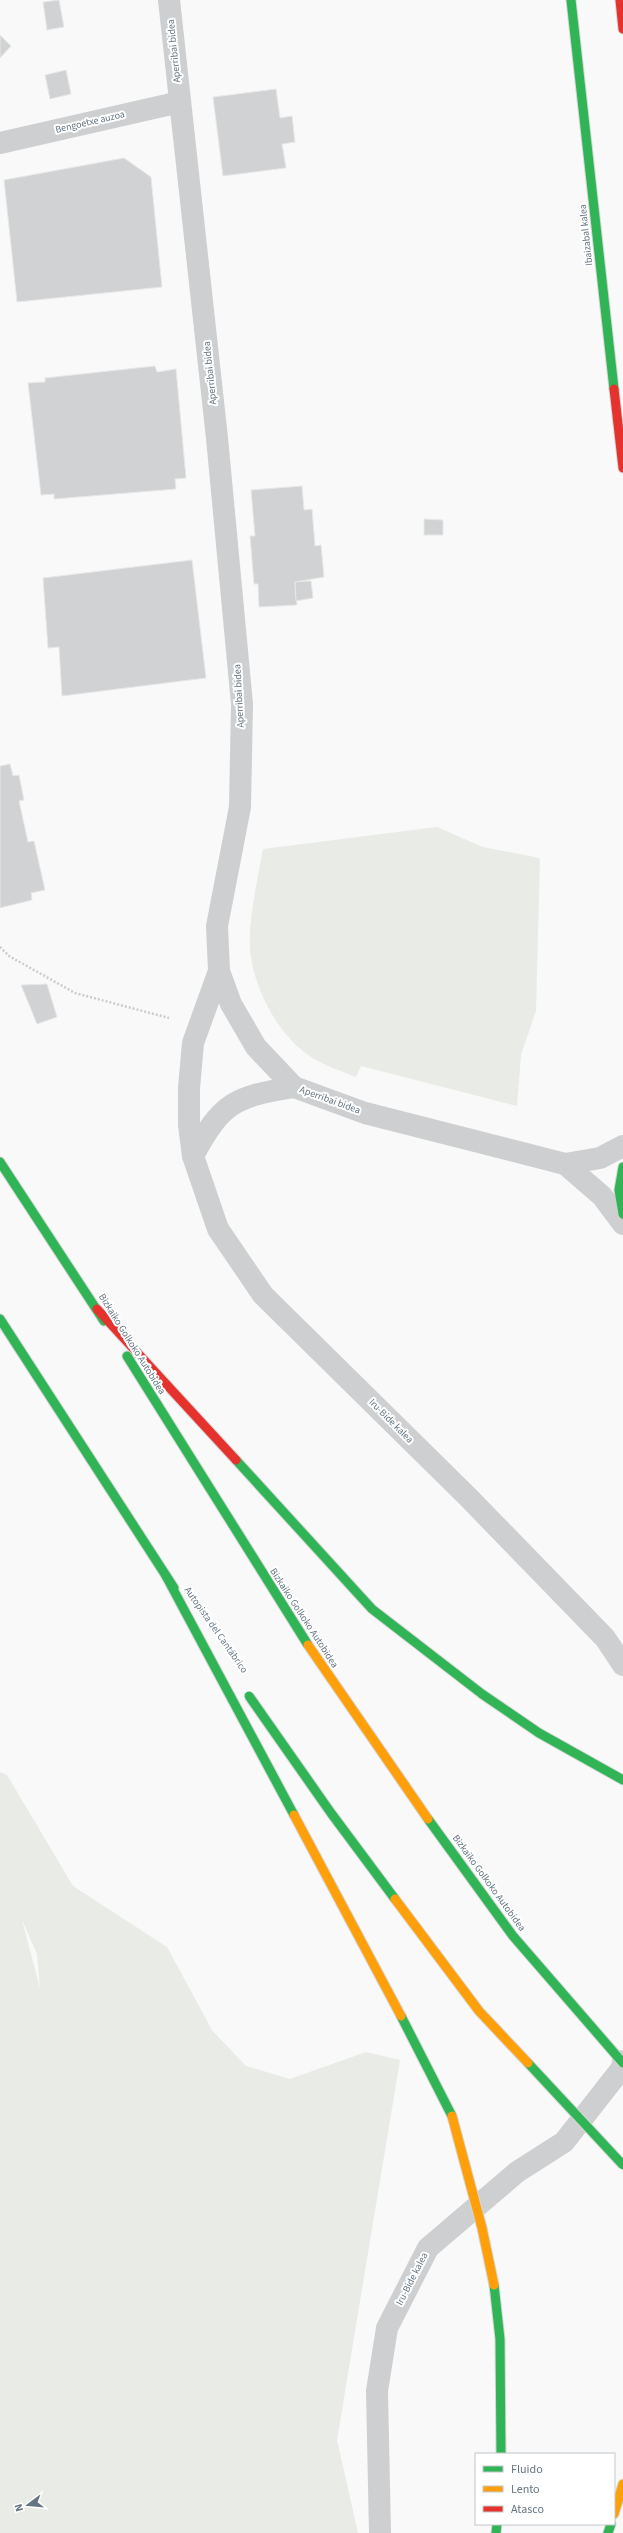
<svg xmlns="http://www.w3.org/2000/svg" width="623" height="2533" font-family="'Source Sans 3',sans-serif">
	<rect width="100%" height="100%" fill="#f9f9f9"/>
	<g fill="#e8ebe6" fill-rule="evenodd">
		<path d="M 437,827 L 483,847 L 540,858 L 536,1011 L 521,1055 L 517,1106 L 361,1066 L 356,1077 C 339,1070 319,1064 304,1052 C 275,1029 253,986 250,949 C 248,921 258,877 263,849 Z"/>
		<path d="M 0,1772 L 7,1775 L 73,1886 L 167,1947 L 212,2030 L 246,2066 L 290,2079 L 366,2052 L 400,2060 L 337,2440 L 358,2533 L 0,2533 ZM 22,1920 L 37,1954 L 40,1988 Z"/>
	</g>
	<g fill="#d0d2d3" stroke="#e8e8e8">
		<polygon points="59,0 64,27 47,30 43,2"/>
		<polygon points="0,35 11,46 0,58"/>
		<polygon points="66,70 71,94 50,99 45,75"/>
		<polygon points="276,89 280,118 292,116 295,142 282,144 286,168 223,176 213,97"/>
		<polygon points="124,158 151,177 162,287 17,302 4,180"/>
		<polygon points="155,366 157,372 176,369 186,478 175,479 176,489 54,499 54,494 41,495 28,383 45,382 45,378"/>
		<polygon points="302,486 304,510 312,509 315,546 321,545 324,577 295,582 297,605 259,607 258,584 254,584 250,536 255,536 251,490"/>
		<polygon points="424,519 443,520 443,535 424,535"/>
		<polygon points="192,560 206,678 62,696 59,647 48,648 43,578"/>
		<polygon points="306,581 311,581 313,598 296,601 295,582"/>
		<polygon points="10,764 13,776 19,775 24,800 19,801 28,842 34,841 45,890 31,893 32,900 0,908 0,766"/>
		<polygon points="47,984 57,1017 37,1024 21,985"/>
	</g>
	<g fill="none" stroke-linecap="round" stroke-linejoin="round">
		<defs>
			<g id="fast">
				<polyline points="571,0 614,389"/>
				<polyline points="0,1162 104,1321"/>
				<polyline points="623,1167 619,1190 623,1214"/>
				<polyline points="0,1319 174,1588"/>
				<polyline points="127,1356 308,1645"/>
				<polyline points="236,1460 372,1609 482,1694 539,1733 623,1780"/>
				<polyline points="166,1576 294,1815"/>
				<polyline points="401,2016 452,2116"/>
				<polyline points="494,2285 500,2339 501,2454"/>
				<polyline points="496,2533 497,2524"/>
				<polyline points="608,2533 611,2524"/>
			</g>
			<g id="slow">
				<polyline points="294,1815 401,2016"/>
				<polyline points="614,2514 623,2484"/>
			</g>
			<g id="jam">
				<polyline points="620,0 623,29"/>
				<polyline points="614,389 623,468"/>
				<polyline points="97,1309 236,1460"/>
			</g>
		</defs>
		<use href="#fast" stroke="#d5d6d6" stroke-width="11"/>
		<use href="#slow" stroke="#d5d6d6" stroke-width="11"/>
		<use href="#jam" stroke="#d5d6d6" stroke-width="11"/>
		<polyline stroke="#cbcccd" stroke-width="2.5" stroke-dasharray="2 2" stroke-linecap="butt" points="0,947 9,956 75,993 169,1018"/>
		<g stroke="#cecfd0" stroke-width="22">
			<polyline points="169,0 217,438 242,704 240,807 217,926 219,971 231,1004 256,1047 294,1087 365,1113 565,1164 600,1158 623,1146"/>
			<polyline points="0,143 180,102"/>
			<polyline points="219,971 193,1043 189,1088 189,1125 193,1156 218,1229 263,1295 468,1497 605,1638 623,1665"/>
			<path d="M 193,1156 C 222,1102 234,1097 294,1087"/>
			<polyline points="565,1164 602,1196 623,1224"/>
			<polyline points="380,2533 377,2391 387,2328 428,2248 517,2172 564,2142 622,2068 623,2061"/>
		</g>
		<use href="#fast" stroke="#30b455" stroke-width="9"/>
		<use href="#slow" stroke="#ff9f0a" stroke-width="9"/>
		<use href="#jam" stroke="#e5322d" stroke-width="9"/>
		<defs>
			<g id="fast-bridge">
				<polyline points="249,1696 331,1813 395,1899"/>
				<polyline points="428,1819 513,1936 623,2063"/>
				<polyline points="528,2063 623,2165"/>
			</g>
			<g id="slow-bridge">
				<polyline points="308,1645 428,1819"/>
				<polyline points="395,1899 479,2011 528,2063"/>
				<polyline points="452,2116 482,2228 494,2285"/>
			</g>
		</defs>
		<use href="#fast-bridge" stroke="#d5d6d6" stroke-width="11" stroke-linecap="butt"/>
		<use href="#slow-bridge" stroke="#d5d6d6" stroke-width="11" stroke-linecap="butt"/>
		<use href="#fast-bridge" stroke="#30b455" stroke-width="9"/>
		<use href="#slow-bridge" stroke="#ff9f0a" stroke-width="9"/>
	</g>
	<g text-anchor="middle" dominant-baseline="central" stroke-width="4" stroke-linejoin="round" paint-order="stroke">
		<g font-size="10" fill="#657683" stroke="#fff">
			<text transform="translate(174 51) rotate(-96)">Aperribai bidea</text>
			<text transform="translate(90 122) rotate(-13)">Bengoetxe auzoa</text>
			<text transform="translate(586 235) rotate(-96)">Ibaizabal kalea</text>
			<text transform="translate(210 373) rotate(-96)">Aperribai bidea</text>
			<text transform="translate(239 696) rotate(-93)">Aperribai bidea</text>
			<text transform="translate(330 1100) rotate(20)">Aperribai bidea</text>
			<text transform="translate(132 1344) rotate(58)">Bizkaiko Golkoko Autobidea</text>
			<text transform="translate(391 1421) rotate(45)">Iru-Bide kalea</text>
			<text transform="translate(304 1618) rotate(57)">Bizkaiko Golkoko Autobidea</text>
			<text transform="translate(216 1630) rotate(55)">Autopista del Cantábrico</text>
			<text transform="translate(489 1883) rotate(54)">Bizkaiko Golkoko Autobidea</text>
			<text transform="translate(412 2279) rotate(-63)">Iru-Bide kalea</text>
		</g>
	</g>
	<rect x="475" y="2453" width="140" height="72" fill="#ffffff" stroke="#c1c8cd"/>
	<rect x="483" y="2466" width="20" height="6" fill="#30b455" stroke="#c1c8cd"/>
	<text x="511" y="2473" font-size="12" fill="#657683">Fluido</text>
	<rect x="483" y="2486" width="20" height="6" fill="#ff9f0a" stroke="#c1c8cd"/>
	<text x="511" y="2493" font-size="12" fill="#657683">Lento</text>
	<rect x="483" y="2506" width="20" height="6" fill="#e5322d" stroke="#c1c8cd"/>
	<text x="511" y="2513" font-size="12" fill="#657683">Atasco</text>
	<g transform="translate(28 2505) rotate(254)" stroke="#ffffff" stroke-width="3" paint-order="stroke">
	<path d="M0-3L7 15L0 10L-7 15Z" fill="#657683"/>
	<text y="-6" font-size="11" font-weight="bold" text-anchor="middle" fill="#657683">N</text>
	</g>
</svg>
